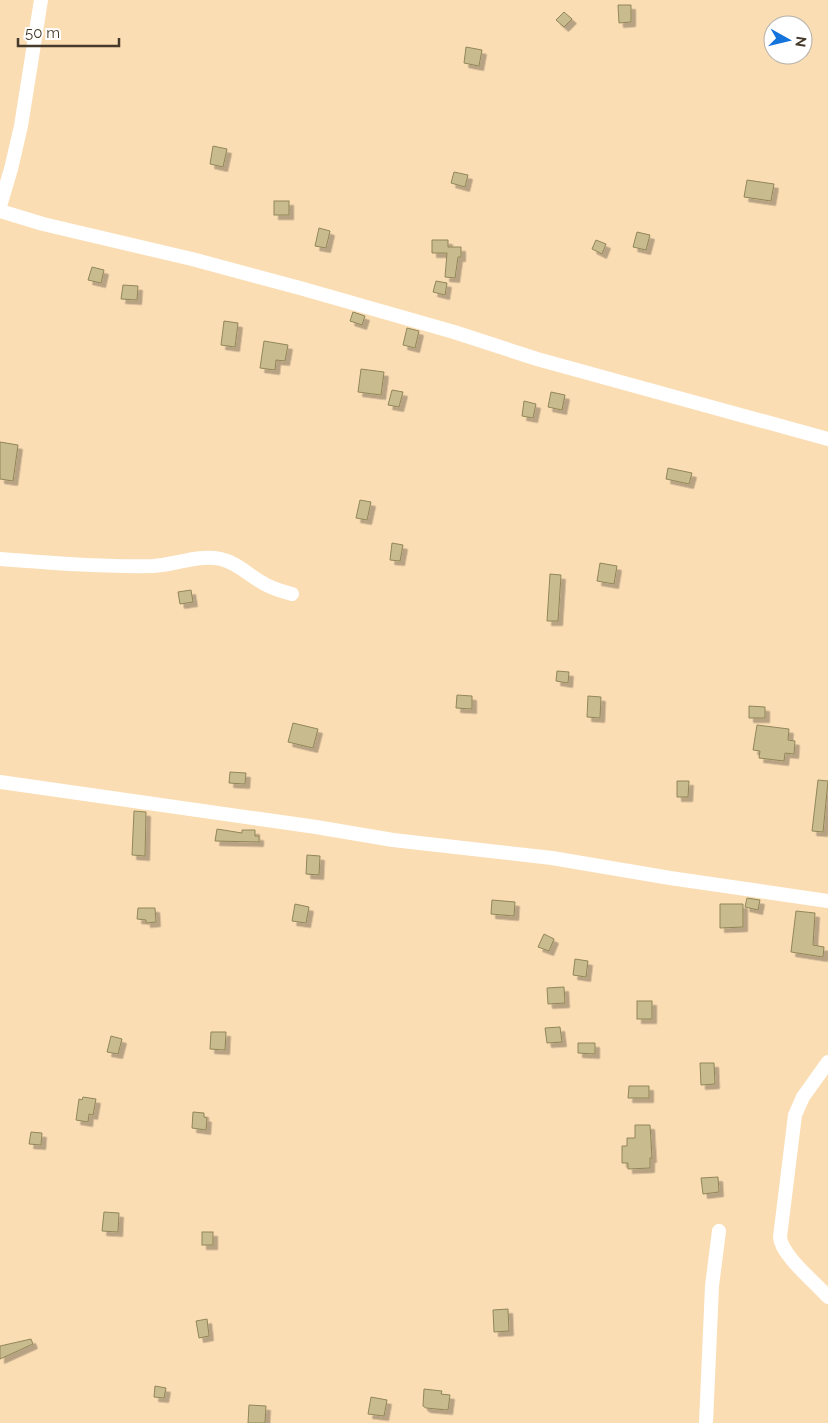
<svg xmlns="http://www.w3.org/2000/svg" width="828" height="1423" font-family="Raleway,sans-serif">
	<defs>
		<filter id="shadow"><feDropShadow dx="4.5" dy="4.5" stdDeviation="0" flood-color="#0004"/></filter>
	</defs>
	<rect width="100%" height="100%" fill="#fbddb4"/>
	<g fill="#c8bc8e" stroke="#918659" filter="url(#shadow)">
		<polygon points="618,5 631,5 631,22 619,23"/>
		<polygon points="564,12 572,19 564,27 556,20"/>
		<polygon points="466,47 482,50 479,66 464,63"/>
		<polygon points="213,146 227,149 223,167 210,164"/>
		<polygon points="454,172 468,175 465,187 451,183"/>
		<polygon points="747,180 774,184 771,201 744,197"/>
		<rect x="274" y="201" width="15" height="14"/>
		<polygon points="319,228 330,231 326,248 315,246"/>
		<polygon points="637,232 650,235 646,250 633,247"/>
		<polygon points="432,240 448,240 448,247 461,247 461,257 458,257 455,278 445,277 447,253 432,253"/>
		<polygon points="596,240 606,244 602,254 592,249"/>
		<polygon points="92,267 104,270 101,283 88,280"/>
		<polygon points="436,281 447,283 445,295 433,292"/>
		<polygon points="123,285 138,286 137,300 121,299"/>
		<polygon points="353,312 365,316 362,325 350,321"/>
		<polygon points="224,321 238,323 235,347 221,345"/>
		<polygon points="407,328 419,331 415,348 403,345"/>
		<polygon points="264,341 288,345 285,361 276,360 275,370 260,368"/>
		<polygon points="361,369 384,372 381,395 358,392"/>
		<polygon points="392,390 403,392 399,407 388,405"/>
		<polygon points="551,392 565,395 562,410 548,407"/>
		<polygon points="524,401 536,404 533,418 522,416"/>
		<polygon points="0,442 18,445 13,481 0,479"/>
		<polygon points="668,468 692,473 689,484 666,479"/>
		<polygon points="360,500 371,502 367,520 356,518"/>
		<polygon points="392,543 403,545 400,561 390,560"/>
		<polygon points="600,563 617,566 614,584 597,581"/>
		<polygon points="550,574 561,575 558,621 547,621"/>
		<polygon points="191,590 193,602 180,604 178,592"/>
		<polygon points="557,671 569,672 568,683 556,681"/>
		<polygon points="457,695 472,696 472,709 456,708"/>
		<polygon points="588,696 601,697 600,718 587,717"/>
		<polygon points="749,706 765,707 765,718 749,718"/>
		<polygon points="293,723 318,729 313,748 288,742"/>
		<polygon points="757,725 789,729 788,740 795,741 794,754 785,753 784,761 759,758 760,751 753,750"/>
		<polygon points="230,772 246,773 245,784 229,783"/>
		<polygon points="818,780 828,781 823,832 812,831"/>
		<polygon points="677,781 689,781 688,797 677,797"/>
		<polygon points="134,811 146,812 145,856 132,855"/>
		<polygon points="217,829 242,833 242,830 255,830 255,836 259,836 259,842 215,841"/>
		<polygon points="307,855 320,856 319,875 306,874"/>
		<polygon points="747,898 760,900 758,910 745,907"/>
		<polygon points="492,900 515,902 514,916 491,914"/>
		<polygon points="295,904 309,907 306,923 292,921"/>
		<polygon points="720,904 743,904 743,927 720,928"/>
		<polygon points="138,908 155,908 156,922 146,923 146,920 137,919"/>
		<polygon points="796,911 815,913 813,945 824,947 823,957 791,952"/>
		<polygon points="544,934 554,939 549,951 538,947"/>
		<polygon points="575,959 588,961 586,977 573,975"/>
		<polygon points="564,987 565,1003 548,1004 547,988"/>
		<rect x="637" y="1001" width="15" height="18"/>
		<polygon points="560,1027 562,1042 547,1043 545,1028"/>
		<polygon points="211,1032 226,1032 225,1050 210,1049"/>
		<polygon points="111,1036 122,1039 118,1054 107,1052"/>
		<polygon points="578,1043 595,1043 595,1054 578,1053"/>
		<polygon points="700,1063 714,1063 715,1084 701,1085"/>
		<polygon points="629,1086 649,1086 649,1098 628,1098"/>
		<polygon points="83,1097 96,1099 93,1115 89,1114 88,1122 76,1120 79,1099 82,1100"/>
		<polygon points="193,1112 204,1113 204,1117 207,1118 206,1130 192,1128"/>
		<polygon points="635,1125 650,1125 652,1158 650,1158 650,1168 628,1169 628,1163 622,1163 622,1146 627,1146 627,1138 635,1138"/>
		<polygon points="31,1132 42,1133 41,1145 29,1144"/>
		<polygon points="718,1177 719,1192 703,1194 701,1178"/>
		<polygon points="104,1212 119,1213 118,1232 102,1231"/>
		<rect x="202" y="1232" width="11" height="13"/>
		<polygon points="508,1309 509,1331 494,1332 493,1310"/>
		<polygon points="207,1319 209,1336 199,1338 196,1321"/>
		<polygon points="31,1339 33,1344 0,1359 0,1346"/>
		<polygon points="155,1386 166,1388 164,1398 154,1397"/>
		<polygon points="424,1389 442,1391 441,1394 450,1395 448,1410 426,1408 423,1406"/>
		<polygon points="371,1397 387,1400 384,1416 368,1414"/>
		<polygon points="249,1405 266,1406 265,1423 248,1423"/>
	</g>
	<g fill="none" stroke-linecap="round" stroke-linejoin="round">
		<g stroke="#fff" stroke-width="14">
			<polyline points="0,206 11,169 21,126 41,0"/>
			<polyline points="0,211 43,224 192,259 300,288 454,332 537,359 828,439"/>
			<path d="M 0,559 C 51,563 102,567 153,566 C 176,565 197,554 221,559 C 238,563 248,575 263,583 C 272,589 282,591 292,594"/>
			<polyline points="0,782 316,827 393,840 552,858 670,878 828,901"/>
			<path d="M 828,1062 L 803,1097 L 795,1115 L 780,1237 C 781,1255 815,1282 828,1297"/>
			<polyline points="706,1423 712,1286 719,1231"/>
		</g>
	</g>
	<g transform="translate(788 40) rotate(98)"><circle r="24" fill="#ffffff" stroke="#b5b0aa"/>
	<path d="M0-4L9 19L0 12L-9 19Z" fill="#1573dc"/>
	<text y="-8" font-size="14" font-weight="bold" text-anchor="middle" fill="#463a2a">N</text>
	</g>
	<path d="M18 38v8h101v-8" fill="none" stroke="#463a2a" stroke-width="2.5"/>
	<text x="25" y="38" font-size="15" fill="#463a2a" stroke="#ffffff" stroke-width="4" paint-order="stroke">50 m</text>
</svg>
